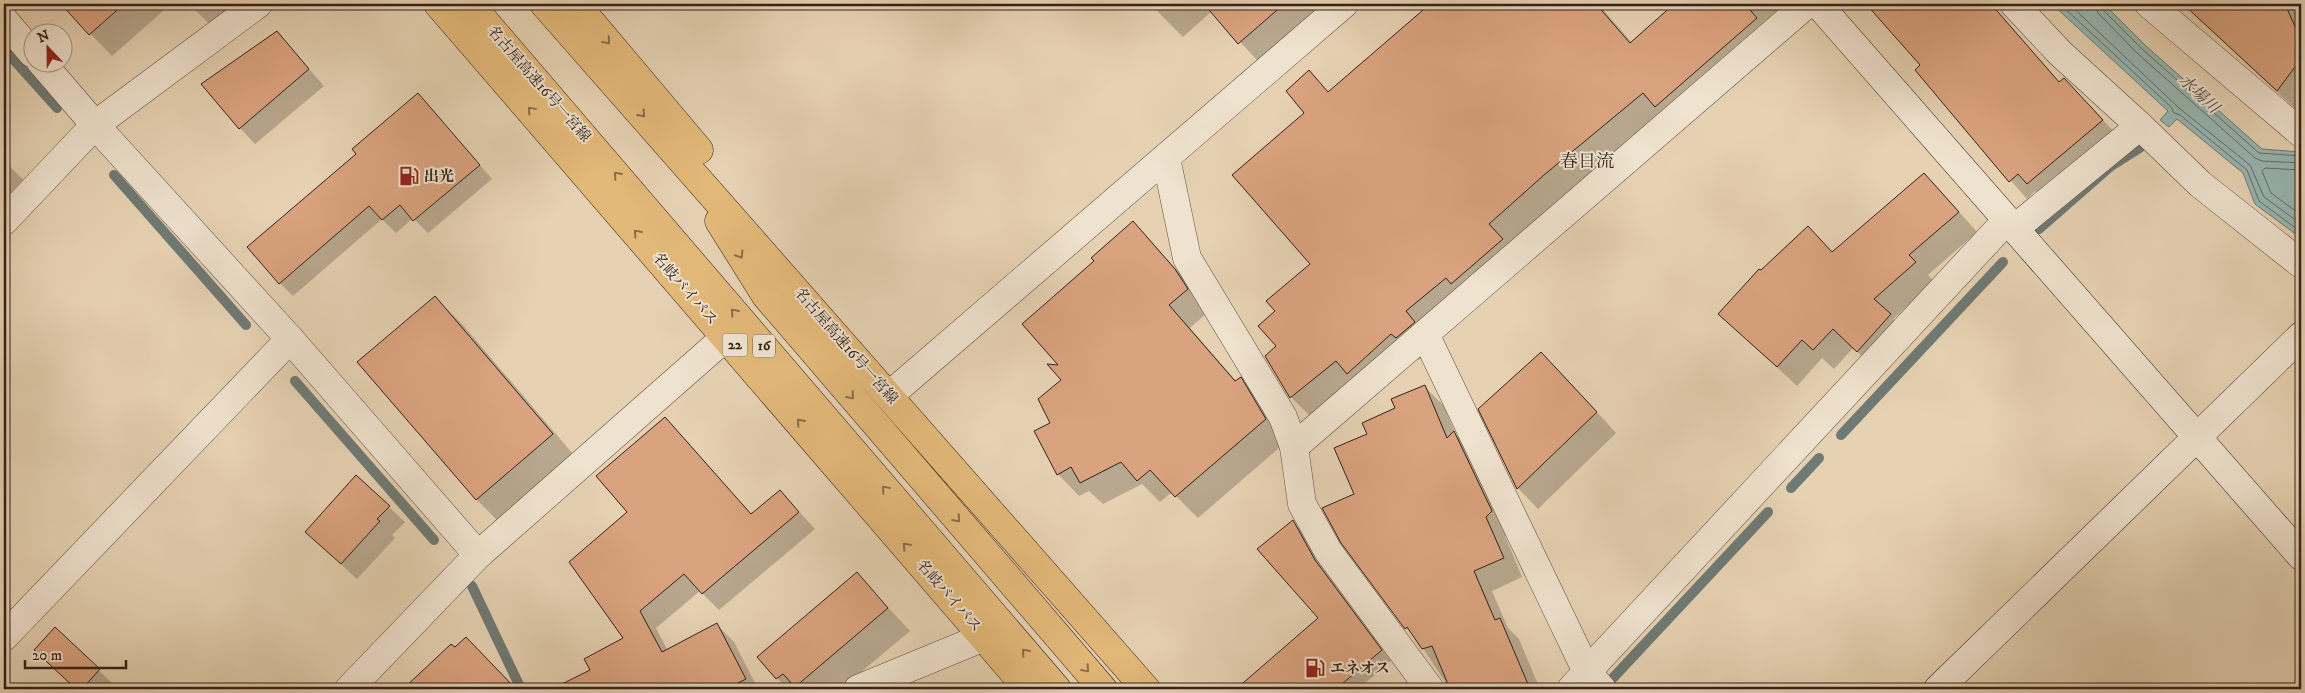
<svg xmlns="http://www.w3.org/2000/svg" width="2305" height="693" font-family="'IM FELL DW Pica','Noto Serif JP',serif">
	<rect width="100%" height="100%" fill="#e6d2b3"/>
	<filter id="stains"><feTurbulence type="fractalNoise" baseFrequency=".004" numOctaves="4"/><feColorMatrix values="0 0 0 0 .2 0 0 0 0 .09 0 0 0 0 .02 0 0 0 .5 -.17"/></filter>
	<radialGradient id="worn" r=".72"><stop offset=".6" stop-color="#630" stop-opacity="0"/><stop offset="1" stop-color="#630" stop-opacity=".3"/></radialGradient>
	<polygon fill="#97b6b2" stroke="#6f7a75" points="2052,4 2104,4 2145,45 2262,149 2301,152 2301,238 2255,204 2243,173 2177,119 2169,127 2160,120 2168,111"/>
	<g fill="#0003">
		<polygon points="62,4 171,4 112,56"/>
		<polygon points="193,4 265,4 218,32 195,10"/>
		<polygon points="1150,4 1342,4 1266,70 1212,11 1183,37"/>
		<polygon points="1432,4 1602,4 1600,6 1632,43 1677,4 1778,4 1793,21 1469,300 1436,345 1419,360 1414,355 1313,419 1291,397 1278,347 1277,312 1311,264 1306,113 1309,72 1329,93"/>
		<polygon points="1869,4 1977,4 1983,11 1991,5 2060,83 2081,97 2119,137 2045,201 2035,191 2027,199 1950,112 1952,110 1922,65"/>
		<polygon points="2183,4 2300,4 2301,114"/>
		<polygon points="277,33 324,86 255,144 240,128"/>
		<polygon points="418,95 492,179 428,233 413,218 396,233 382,219 293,296 280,283"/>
		<polygon points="4,124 10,131 4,137"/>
		<polygon points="4,161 31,187 13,207 4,198"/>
		<polygon points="1943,194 1977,232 1928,275 1934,282 1893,319 1909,334 1877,370 1853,348 1834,369 1822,358 1797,386 1720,314 1808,228 1833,253"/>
		<polygon points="1133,222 1197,292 1208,312 1190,328 1237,382 1241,379 1262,400 1287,441 1198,518 1172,492 1160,502 1142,484 1103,504 1089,491 1079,496 1058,474 1051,423 1062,380 1061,367 1096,261"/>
		<polygon points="435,297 462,324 579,461 503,526 476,499"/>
		<polygon points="1562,374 1616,433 1538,509 1518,488"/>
		<polygon points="1424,386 1444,406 1456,435 1473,452 1511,530 1505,536 1522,577 1492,591 1508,628 1519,639 1540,689 1447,689 1444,680 1417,639 1406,628 1342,542 1368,435"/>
		<polygon points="665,419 752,515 780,491 815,529 719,610 700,591 656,628 668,651 717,625 734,642 758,689 555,689 591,670 625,639 629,512"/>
		<polygon points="389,507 405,522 392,535 395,538 357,579 306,532"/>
		<polygon points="1293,522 1303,532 1326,572 1391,661 1358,689 1249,689 1244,684 1319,619"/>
		<polygon points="857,574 910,631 841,689 787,689 758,657"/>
		<polygon points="56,629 115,686 112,689 77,689 52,666"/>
		<polygon points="455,649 482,655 515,689 413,689"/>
		<polygon points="953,685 957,689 944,689"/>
	</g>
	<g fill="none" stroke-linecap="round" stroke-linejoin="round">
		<g stroke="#656c66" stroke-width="1">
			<polyline points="2060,4 2171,107 2174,113 2180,115 2247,170 2259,201 2301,232"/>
			<polyline points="2069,4 2179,108 2250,165 2264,197 2301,224"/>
			<polyline points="2094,4 2098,13 2137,53 2255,158 2262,161 2301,163"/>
			<polyline points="2101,4 2102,9 2141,48 2259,153 2301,156"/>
			<polyline points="2301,170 2265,168 2262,171 2271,193 2301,215"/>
		</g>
		<g stroke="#6f7a75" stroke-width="10">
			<polyline points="4,49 57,108"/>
			<polyline points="114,175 246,325"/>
			<polyline points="2039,229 2111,166 2141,147"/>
			<polyline points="295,381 434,540"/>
			<polyline points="1841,435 2003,262"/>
			<polyline points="1791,488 1819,458"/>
			<polyline points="472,586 521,689"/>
			<polyline points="1612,679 1768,512"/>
		</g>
	</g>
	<g fill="#daa37f" stroke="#33211a">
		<polygon points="61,4 124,4 89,35"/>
		<polygon points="1204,4 1284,4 1238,44"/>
		<polygon points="1430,4 1596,4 1630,43 1674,4 1745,4 1757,18 1655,107 1643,93 1544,175 1489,224 1503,239 1451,284 1446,278 1406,311 1415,322 1396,338 1391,334 1347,374 1336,361 1290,398 1265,356 1276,346 1258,326 1275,311 1266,301 1310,264 1232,175 1304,113 1286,91 1309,70 1328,92"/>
		<polygon points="1866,4 1991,4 2059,82 2064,78 2103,120 2027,184 2018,174 2009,182 1915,70 1920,65"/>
		<polygon points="2183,4 2285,4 2301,40 2301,59 2277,91"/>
		<polygon points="277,31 309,69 239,129 201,84"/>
		<polygon points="418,93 480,165 413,221 400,205 382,220 369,206 279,284 247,247 356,154 352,149"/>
		<polygon points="1924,173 1959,212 1909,255 1916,262 1874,299 1891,314 1857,352 1833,329 1813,350 1802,340 1777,367 1718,314 1759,269 1761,270 1808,226 1832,252"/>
		<polygon points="1133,221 1175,269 1188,289 1169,305 1235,381 1241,377 1266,419 1175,497 1150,470 1137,481 1121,462 1080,483 1071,467 1057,475 1034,431 1050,423 1038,399 1061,380 1047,364 1058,365 1022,324 1094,261 1091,258"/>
		<polygon points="435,296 553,434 476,500 357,362"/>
		<polygon points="1541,352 1597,412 1517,489 1478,409"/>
		<polygon points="1425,385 1447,438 1454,431 1492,511 1486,517 1504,558 1474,571 1495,620 1500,618 1530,689 1450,689 1432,646 1422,649 1407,627 1405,629 1341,543 1322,508 1354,494 1334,448 1367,434 1362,423 1395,408 1391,399"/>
		<polygon points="665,417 751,514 780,490 799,512 702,594 684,574 640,611 662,652 717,623 746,679 726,689 552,689 590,670 584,659 623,638 569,562 627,512 596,476"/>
		<polygon points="356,475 390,506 377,519 380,521 341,564 305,532"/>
		<polygon points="1293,520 1315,560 1382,650 1336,689 1236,689 1318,618 1257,549"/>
		<polygon points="857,572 888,608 795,687 783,674 776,679 757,657"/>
		<polygon points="55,627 100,669 82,689 76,689 34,650"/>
		<polygon points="466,637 516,689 403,689 451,644 455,647"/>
	</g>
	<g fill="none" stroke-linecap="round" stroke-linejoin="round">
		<defs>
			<g id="street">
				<polyline points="2014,4 2060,53 2140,126 2200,184 2301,264"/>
				<polyline points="2149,4 2301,133"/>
				<polyline points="4,20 32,53"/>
				<polyline points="41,62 95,125 290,339 478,555"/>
				<polyline points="1166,158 1187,258 1283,417 1294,447 1302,504 1328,551 1430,689"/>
				<polyline points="4,221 95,125 258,4"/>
				<polyline points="2015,228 2140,126"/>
				<polyline points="1425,334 1587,672 1602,689"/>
				<polyline points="899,387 1344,4"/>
				<polyline points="1294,447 1807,4"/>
				<polyline points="4,637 290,339"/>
				<polyline points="349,689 478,555 727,336"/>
				<polyline points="858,689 984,637"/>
				<polyline points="1571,689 2007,220"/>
			</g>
			<g id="secondary">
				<polyline points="1818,4 2301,556"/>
				<polyline points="1938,689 2301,336"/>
			</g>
			<g id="highway">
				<polyline points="438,4 1028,689"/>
				<polyline points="470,4 1057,689"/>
				<polyline points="544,4 1146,689"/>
				<polyline points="576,4 699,150"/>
				<polyline points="719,221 766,296 1103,689"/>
			</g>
		</defs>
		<use href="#street" stroke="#604d40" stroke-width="29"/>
		<use href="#secondary" stroke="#33211a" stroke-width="29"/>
		<use href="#highway" stroke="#33211a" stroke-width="29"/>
		<use href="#street" stroke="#efe2ce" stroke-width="28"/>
		<use href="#secondary" stroke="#efe2ce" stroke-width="28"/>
		<use href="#highway" stroke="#e3b97a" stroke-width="28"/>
	</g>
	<defs><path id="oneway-chevron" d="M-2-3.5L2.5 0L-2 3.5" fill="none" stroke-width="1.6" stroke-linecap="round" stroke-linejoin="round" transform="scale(1.25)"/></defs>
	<g stroke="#8b6d4a">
		<use href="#oneway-chevron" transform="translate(607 41) rotate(50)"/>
		<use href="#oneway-chevron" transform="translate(531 110) rotate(-131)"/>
		<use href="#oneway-chevron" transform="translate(642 114) rotate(48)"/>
		<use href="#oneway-chevron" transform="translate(617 175) rotate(-131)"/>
		<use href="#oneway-chevron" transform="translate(637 233) rotate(-131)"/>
		<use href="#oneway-chevron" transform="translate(740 255) rotate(58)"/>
		<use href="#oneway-chevron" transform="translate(734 312) rotate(-131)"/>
		<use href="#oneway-chevron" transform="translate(851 396) rotate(49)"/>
		<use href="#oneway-chevron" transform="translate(800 422) rotate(-131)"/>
		<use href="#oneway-chevron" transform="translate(885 489) rotate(-131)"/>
		<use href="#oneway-chevron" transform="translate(957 519) rotate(49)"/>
		<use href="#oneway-chevron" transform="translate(906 546) rotate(-131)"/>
		<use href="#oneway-chevron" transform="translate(1025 652) rotate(-131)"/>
		<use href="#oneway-chevron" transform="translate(1086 669) rotate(49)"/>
	</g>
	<defs>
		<symbol id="fuel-bare" viewBox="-9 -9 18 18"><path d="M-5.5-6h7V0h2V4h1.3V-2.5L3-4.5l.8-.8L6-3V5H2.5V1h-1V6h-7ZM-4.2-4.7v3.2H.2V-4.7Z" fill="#8f2418" stroke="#efe2ce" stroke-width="2.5" paint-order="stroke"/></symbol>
	</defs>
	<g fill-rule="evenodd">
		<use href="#fuel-bare" x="395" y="162" width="28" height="28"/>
		<use href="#fuel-bare" x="1301" y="654" width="28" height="28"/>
	</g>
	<g text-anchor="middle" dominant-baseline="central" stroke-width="4" stroke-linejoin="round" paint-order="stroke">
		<g fill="#efe2ce" stroke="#6b5b50" stroke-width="1">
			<rect x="722.5" y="333.5" width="25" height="23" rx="4"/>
			<rect x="753" y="334.5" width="22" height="23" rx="4"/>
		</g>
		<g font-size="14" font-weight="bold" fill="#33211a">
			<text x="735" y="345">22</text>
			<text x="764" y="346">16</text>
		</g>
		<g font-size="15" fill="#33211a" stroke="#efe2ce">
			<text transform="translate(539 84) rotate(49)">名古屋高速16号一宮線</text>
			<text transform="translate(685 289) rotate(49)">名岐バイパス</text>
			<text transform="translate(846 346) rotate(49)">名古屋高速16号一宮線</text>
			<text transform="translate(949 596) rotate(49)">名岐バイパス</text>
		</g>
		<g font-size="15" font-weight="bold" fill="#33211a" stroke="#efe2ce" text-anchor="start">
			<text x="424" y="176">出光</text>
			<text x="1330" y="668">エネオス</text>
		</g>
		<g font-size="16" font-style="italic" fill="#4c4640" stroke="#efe2ce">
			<text transform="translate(2199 94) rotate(43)">水場川</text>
		</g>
		<g font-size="18" fill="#33211a" stroke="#efe2ce">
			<text x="1587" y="162">春日流</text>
		</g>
	</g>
	<rect width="2305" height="693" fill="none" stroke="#e6d2b3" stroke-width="20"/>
	<rect x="5" y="5" width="2295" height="683" fill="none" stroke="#33211a" stroke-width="2.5"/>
	<rect x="10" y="10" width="2285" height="673" fill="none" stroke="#33211a"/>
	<g transform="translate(48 48) rotate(338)"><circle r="24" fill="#efe2ce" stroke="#a49586"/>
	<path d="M0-4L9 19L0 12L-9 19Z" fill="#8f2418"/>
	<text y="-8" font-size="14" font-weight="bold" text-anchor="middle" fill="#33211a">N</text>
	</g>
	<path d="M25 660v8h101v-8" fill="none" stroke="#33211a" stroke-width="2.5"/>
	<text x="32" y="660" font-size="15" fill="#33211a" stroke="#efe2ce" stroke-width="4" paint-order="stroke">20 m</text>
	<rect width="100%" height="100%" filter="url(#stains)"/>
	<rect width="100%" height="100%" fill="url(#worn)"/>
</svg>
